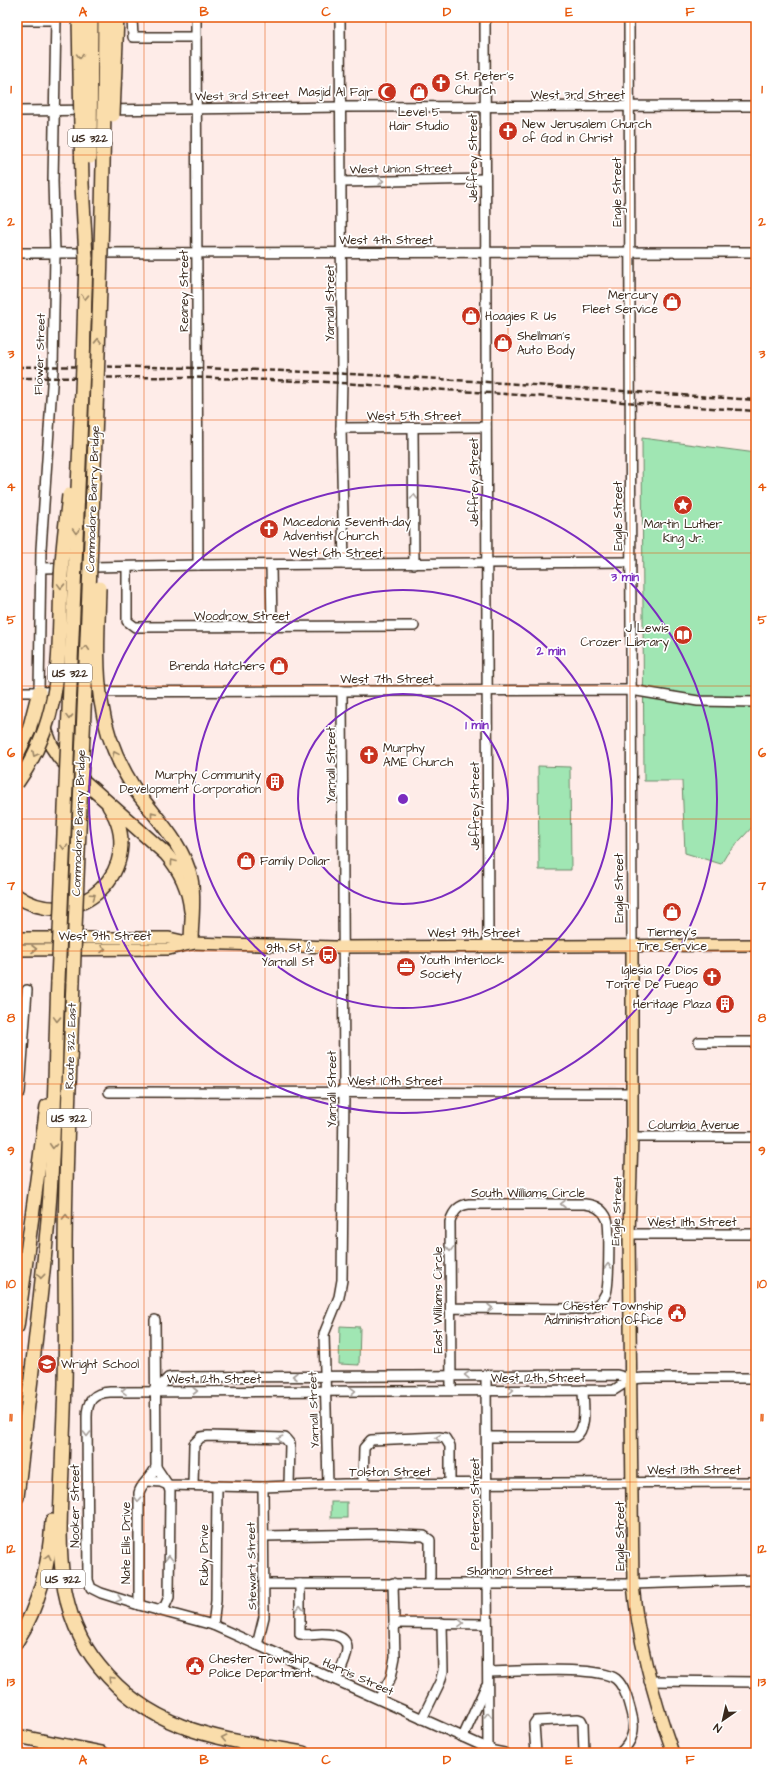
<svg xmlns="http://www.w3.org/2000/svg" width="773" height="1770" font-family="'Architects Daughter',sans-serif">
	<rect width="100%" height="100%" fill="#feece8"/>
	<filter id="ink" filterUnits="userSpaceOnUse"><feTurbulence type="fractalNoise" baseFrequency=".025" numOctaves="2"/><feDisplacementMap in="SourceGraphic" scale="8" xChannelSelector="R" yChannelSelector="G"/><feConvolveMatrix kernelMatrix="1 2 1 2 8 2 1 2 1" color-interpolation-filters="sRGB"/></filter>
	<g filter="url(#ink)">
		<g fill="#a0e6b3" stroke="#6e8868">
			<polygon points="642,438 756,453 756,823 727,854 721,864 685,853 682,781 644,781"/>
			<polygon points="538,766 570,767 571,870 539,870"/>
			<polygon points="340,1326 360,1327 359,1365 339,1364"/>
			<rect x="331" y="1502" width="16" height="16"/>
		</g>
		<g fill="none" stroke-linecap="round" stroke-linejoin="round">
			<defs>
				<g id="minor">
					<polyline points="196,17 198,565"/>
					<polyline points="340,17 342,379 341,428 344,564"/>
					<polyline points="485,17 488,946"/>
					<polyline points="629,17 632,946"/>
					<polyline points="132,19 133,37 196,37"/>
					<polyline points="17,20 56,20"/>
					<polyline points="17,111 340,107 756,106"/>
					<polyline points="342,182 485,179"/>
					<polyline points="17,253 756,252"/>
					<polyline points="341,428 486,427"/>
					<polyline points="413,428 414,564"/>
					<polyline points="271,565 272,628"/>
					<polyline points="127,567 127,621 135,627 414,626"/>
					<polyline points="41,568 198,565 631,562"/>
					<polyline points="17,692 631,690 698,701 756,702"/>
					<polyline points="39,692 41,549 53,370 55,253 53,181 56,17"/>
					<polyline points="699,1042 756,1042"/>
					<polyline points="17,1092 20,1092 27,990"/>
					<polyline points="109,1092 632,1093"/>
					<polyline points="632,1137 756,1137"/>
					<polyline points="629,1234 756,1234"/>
					<polyline points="486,1375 488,1748"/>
					<path d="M 451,1390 L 450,1222 C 453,1212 458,1205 469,1204 L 585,1204 C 595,1205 603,1209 607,1219 C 610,1226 609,1287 606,1293 C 602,1303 594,1308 584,1309 L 451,1308"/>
					<polyline points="156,1391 168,1378 173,1377 617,1375 631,1379 644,1378 756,1378"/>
					<path d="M 487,1437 L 575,1437 C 588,1429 583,1403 583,1390"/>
					<polyline points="156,1467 168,1485 170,1491 169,1597 165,1606 158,1611"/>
					<polyline points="147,1481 161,1482 168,1485 263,1487 344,1484 756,1482"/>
					<polyline points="328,1484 324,1334 339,1297 342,1280 344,1093 342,691"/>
					<polyline points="363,1484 364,1448 371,1440 439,1437 445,1438 450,1446 450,1483"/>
					<polyline points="193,1485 194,1444 201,1437 208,1436 285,1438 290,1444 289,1485"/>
					<polyline points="264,1536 381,1534 424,1536 430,1540 430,1583"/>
					<polyline points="264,1584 633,1584 756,1580"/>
					<path d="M 300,1584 L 300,1634 C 307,1636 315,1634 322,1634 C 360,1634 346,1658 336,1680"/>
					<path d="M 139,1605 L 139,1493 C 141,1483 151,1479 156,1467 L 155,1320"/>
					<polyline points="394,1623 487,1624"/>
					<polyline points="213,1625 216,1601 217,1486"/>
					<polyline points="257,1645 264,1617 263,1487"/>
					<path d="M 489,1672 C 514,1672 598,1665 616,1679 C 625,1687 628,1701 631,1712 C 636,1729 633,1741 620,1753"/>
					<polyline points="649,1681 756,1682"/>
					<polyline points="379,1699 391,1677 395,1657 393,1583"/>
					<polyline points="422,1719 440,1682 443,1671 442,1623"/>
					<polyline points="463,1737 486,1686"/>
					<path d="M 504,1753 L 494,1751 L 474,1742 L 213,1625 L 139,1605 L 101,1593 L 91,1588 L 88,1580 L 87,1417 C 87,1401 93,1393 110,1392 L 614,1390 L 631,1379"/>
					<polyline points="536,1753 534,1724 536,1721 578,1719 581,1720 583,1724 584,1753"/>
				</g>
				<g id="major">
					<polyline points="17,938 169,938 191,943 334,947 756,945"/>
					<path d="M 632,946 L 632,1137 L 629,1234 L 633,1584 C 638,1642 653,1697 673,1753"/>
					<polyline points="17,950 169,949 190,944"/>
				</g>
				<g id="highway">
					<polyline points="83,366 86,258"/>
					<path d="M 39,692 L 45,729 L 51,745 L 59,757 L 70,769 L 166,854 C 181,871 189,889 191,911"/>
					<polyline points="17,755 29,730 37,699"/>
					<path d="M 134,788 C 154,816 184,844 191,879 C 195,897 191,924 191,943"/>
					<path d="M 17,896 C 77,937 150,867 109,806"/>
					<path d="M 73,981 C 70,1072 65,1163 65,1254 C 65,1297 66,1340 65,1384 C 64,1421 62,1458 61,1495 C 60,1522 59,1551 63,1578 C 67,1610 79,1642 100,1667 C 154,1734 225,1739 303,1753"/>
					<polyline points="17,1327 47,1106"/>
					<path d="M 17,1497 C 28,1401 41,1304 49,1208 C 55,1132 55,1056 58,981"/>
					<path d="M 17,1641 C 39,1607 50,1561 52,1521"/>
					<polyline points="17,1736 102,1753"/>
					<polyline points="17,1752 17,1753"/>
				</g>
			</defs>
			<use href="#minor" stroke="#3b2a1e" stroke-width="12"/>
			<use href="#major" stroke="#3b2a1e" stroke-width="14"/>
			<use href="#highway" stroke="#3b2a1e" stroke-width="16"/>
			<use href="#minor" stroke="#fff" stroke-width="9"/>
			<use href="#major" stroke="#faddab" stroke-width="11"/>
			<use href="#highway" stroke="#faddab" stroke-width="13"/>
			<g stroke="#3b2a1e" stroke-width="2.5" stroke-dasharray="6 3" stroke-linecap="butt">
				<path d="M 17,367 C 264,363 510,384 756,400"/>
				<polyline points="17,378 184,377 327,382 756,411"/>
			</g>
			<defs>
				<g id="highway-bridge">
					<polyline points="79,17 82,184 86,258"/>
					<polyline points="113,115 117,17"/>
					<polyline points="90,157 91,17"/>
					<path d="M 99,588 C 97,664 91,721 134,788"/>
					<path d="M 17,783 C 64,717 58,656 61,580 C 62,551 66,523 69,495"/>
					<polyline points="58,981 83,366"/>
					<path d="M 73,981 C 85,659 103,338 105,17"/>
				</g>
			</defs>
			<use href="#highway-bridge" stroke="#3b2a1e" stroke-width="16" stroke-linecap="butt"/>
			<use href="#highway-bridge" stroke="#faddab" stroke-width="13"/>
		</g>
		<defs><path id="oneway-chevron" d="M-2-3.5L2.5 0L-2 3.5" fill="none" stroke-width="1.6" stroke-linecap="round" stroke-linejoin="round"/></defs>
		<g stroke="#9a8464">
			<use href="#oneway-chevron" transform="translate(80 56) rotate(89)"/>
			<use href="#oneway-chevron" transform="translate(85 297) rotate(92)"/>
			<use href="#oneway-chevron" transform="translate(98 341) rotate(-88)"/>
			<use href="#oneway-chevron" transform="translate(76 531) rotate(92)"/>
			<use href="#oneway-chevron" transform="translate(61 586) rotate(92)"/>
			<use href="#oneway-chevron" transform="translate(86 648) rotate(-86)"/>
			<use href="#oneway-chevron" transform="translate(69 717) rotate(92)"/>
			<use href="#oneway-chevron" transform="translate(35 754) rotate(117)"/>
			<use href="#oneway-chevron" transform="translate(115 754) rotate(-114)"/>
			<use href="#oneway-chevron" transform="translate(153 814) rotate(-128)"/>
			<use href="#oneway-chevron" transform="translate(64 847) rotate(92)"/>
			<use href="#oneway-chevron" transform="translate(173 862) rotate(-127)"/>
			<use href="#oneway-chevron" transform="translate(93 896) rotate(-35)"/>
			<use href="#oneway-chevron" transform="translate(34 949)"/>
			<use href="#oneway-chevron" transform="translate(103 949)"/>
			<use href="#oneway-chevron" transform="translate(57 1019) rotate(92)"/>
			<use href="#oneway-chevron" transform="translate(53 1146) rotate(94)"/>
			<use href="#oneway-chevron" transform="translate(66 1217) rotate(-88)"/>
			<use href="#oneway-chevron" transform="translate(41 1276) rotate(96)"/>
			<use href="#oneway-chevron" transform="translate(48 1557) rotate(-77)"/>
			<use href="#oneway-chevron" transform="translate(111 1679) rotate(-133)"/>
			<use href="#oneway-chevron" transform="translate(224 1738) rotate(-168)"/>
		</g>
		<g stroke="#a79f9a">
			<use href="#oneway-chevron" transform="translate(381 181) rotate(-1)"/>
			<use href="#oneway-chevron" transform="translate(414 497) rotate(-90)"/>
			<use href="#oneway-chevron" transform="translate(563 1204) rotate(180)"/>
			<use href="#oneway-chevron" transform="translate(450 1249) rotate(89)"/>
			<use href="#oneway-chevron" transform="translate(608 1266) rotate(-89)"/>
			<use href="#oneway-chevron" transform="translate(490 1308)"/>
			<use href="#oneway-chevron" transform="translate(467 1375) rotate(-179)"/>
			<use href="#oneway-chevron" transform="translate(295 1376) rotate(-180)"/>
			<use href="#oneway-chevron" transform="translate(511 1390) rotate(-1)"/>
			<use href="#oneway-chevron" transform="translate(124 1391) rotate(179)"/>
			<use href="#oneway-chevron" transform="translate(195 1391)"/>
			<use href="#oneway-chevron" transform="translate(353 1391) rotate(-1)"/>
			<use href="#oneway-chevron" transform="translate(87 1434) rotate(90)"/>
			<use href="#oneway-chevron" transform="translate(438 1438) rotate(-175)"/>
			<use href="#oneway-chevron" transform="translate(280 1439) rotate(-168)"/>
			<use href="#oneway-chevron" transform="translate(138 1499) rotate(93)"/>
			<use href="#oneway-chevron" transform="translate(169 1558) rotate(-91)"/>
			<use href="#oneway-chevron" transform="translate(119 1599) rotate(17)"/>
			<use href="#oneway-chevron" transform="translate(300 1608) rotate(-89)"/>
			<use href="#oneway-chevron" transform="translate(461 1623) rotate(1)"/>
			<use href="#oneway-chevron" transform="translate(488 1715) rotate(-90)"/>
		</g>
	</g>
	<path fill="none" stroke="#e8590c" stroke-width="1" stroke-opacity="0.55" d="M 144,17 L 144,1753M 265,17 L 265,1753M 386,17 L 386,1753M 508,17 L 508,1753M 630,17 L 630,1753M 17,155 L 756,155M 17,288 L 756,288M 17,420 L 756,420M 17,553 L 756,553M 17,686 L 756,686M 17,819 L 756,819M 17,951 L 756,951M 17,1084 L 756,1084M 17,1217 L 756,1217M 17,1350 L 756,1350M 17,1482 L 756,1482M 17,1615 L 756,1615"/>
	<g fill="none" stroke="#7b2cbf" stroke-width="2">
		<circle cx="403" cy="799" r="105"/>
		<circle cx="403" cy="799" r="209"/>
		<circle cx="403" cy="799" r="314"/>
	</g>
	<defs>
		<symbol id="church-disc" viewBox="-11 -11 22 22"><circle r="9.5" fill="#c8321e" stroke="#fff"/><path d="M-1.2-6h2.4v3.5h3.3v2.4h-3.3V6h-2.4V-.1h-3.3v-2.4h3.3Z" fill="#fff"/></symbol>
		<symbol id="mosque-disc" viewBox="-11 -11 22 22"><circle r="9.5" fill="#c8321e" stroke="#fff"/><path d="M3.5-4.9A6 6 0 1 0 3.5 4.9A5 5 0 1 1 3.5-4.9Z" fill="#fff"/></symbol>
		<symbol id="shop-disc" viewBox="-11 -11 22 22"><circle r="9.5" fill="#c8321e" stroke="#fff"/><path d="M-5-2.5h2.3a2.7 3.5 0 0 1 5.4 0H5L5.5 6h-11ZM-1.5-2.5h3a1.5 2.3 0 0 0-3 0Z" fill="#fff"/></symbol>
		<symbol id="sight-disc" viewBox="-11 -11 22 22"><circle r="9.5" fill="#c8321e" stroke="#fff"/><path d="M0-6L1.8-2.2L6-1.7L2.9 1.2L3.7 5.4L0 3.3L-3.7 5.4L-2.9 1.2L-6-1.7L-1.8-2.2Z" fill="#fff"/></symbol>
		<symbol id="library-disc" viewBox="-11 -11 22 22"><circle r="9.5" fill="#c8321e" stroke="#fff"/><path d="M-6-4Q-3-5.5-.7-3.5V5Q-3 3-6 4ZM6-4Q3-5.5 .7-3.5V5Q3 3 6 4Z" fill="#fff"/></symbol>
		<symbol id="building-disc" viewBox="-11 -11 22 22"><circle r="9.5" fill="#c8321e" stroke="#fff"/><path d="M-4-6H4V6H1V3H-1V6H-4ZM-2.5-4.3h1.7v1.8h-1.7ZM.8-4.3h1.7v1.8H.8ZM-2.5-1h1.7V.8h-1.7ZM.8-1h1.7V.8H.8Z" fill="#fff"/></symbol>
		<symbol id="bus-disc" viewBox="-11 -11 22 22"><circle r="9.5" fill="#c8321e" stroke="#fff"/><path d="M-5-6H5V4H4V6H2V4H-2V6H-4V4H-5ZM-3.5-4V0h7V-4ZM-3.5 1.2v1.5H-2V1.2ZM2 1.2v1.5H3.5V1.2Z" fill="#fff"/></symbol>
		<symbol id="office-disc" viewBox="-11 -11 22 22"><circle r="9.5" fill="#c8321e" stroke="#fff"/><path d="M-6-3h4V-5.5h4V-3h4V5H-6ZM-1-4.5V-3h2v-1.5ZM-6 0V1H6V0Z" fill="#fff"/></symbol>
		<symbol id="civic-disc" viewBox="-11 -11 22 22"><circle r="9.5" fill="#c8321e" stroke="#fff"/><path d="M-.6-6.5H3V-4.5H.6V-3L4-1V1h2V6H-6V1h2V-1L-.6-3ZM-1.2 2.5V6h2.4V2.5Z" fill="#fff"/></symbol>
		<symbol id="school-disc" viewBox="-11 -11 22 22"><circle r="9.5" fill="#c8321e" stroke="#fff"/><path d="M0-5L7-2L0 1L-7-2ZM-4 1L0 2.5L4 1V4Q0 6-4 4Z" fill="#fff"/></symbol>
	</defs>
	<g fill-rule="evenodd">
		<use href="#church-disc" x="430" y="72" width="22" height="22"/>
		<use href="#mosque-disc" x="376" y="81" width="22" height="22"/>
		<use href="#shop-disc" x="408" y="81" width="22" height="22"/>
		<use href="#church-disc" x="497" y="120" width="22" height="22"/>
		<use href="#shop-disc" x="661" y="291" width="22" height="22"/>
		<use href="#shop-disc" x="460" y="305" width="22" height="22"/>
		<use href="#shop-disc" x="492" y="332" width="22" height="22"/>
		<use href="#sight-disc" x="672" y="494" width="22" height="22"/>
		<use href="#church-disc" x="258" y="518" width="22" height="22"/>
		<use href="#library-disc" x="672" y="624" width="22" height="22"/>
		<use href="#shop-disc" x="268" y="655" width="22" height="22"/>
		<use href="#church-disc" x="358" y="744" width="22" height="22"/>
		<use href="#building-disc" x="264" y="771" width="22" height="22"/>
		<use href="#shop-disc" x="235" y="850" width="22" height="22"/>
		<use href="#shop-disc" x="661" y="901" width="22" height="22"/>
		<use href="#bus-disc" x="317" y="944" width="22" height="22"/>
		<use href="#office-disc" x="395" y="956" width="22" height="22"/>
		<use href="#church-disc" x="701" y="966" width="22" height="22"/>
		<use href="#building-disc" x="714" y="993" width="22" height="22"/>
		<use href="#civic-disc" x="666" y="1302" width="22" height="22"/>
		<use href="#school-disc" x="36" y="1353" width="22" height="22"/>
		<use href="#civic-disc" x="184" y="1655" width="22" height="22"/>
	</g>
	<g text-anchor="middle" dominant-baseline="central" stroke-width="3.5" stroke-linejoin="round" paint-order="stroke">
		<g fill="#fff" stroke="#766a62" stroke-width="1">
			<rect x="68" y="129" width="44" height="18" rx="3"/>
			<rect x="48" y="664" width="44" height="18" rx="3"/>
			<rect x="47" y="1109" width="44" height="18" rx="3"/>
			<rect x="41" y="1570" width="44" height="18" rx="3"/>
		</g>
		<g font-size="11" font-weight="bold" fill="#3b2a1e">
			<text x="90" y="138">US 322</text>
			<text x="70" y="673">US 322</text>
			<text x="69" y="1118">US 322</text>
			<text x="63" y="1579">US 322</text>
		</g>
		<g font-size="12" fill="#3b2a1e" stroke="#fff" text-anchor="start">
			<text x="455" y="76">St. Peter's<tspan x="455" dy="14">Church</tspan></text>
			<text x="373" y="92" text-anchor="end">Masjid Al Fajr</text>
			<text x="419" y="112" text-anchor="middle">Level 5<tspan x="419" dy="14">Hair Studio</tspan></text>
			<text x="522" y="124">New Jerusalem Church<tspan x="522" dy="14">of God in Christ</tspan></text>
			<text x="658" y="295" text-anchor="end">Mercury<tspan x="658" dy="14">Fleet Service</tspan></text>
			<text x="485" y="316">Hoagies R Us</text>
			<text x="517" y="336">Shellman's<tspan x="517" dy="14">Auto Body</tspan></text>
			<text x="283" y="522">Macedonia Seventh-day<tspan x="283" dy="14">Adventist Church</tspan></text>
			<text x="683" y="524" text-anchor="middle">Martin Luther<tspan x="683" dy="14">King Jr.</tspan></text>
			<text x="669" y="628" text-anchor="end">J Lewis<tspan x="669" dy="14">Crozer Library</tspan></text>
			<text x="265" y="666" text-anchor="end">Brenda Hatchers</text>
			<text x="383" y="748">Murphy<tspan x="383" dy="14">AME Church</tspan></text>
			<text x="261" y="775" text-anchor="end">Murphy Community<tspan x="261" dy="14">Development Corporation</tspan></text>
			<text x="260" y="861">Family Dollar</text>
			<text x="672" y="932" text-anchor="middle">Tierney's<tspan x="672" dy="14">Tire Service</tspan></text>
			<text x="314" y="948" text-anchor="end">9th St &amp;<tspan x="314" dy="14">Yarnall St</tspan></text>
			<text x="420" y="960">Youth Interlock<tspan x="420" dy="14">Society</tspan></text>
			<text x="698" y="970" text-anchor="end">Iglesia De Dios<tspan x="698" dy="14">Torre De Fuego</tspan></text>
			<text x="711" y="1004" text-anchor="end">Heritage Plaza</text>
			<text x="663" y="1306" text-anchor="end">Chester Township<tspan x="663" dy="14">Administration Office</tspan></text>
			<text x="61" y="1364">Wright School</text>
			<text x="209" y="1659">Chester Township<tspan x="209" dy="14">Police Department</tspan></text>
		</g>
		<g font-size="12" fill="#3b2a1e" stroke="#fff">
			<text x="578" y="95">West 3rd Street</text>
			<text transform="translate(242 96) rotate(-1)">West 3rd Street</text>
			<text transform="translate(473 158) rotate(-90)">Jeffrey Street</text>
			<text transform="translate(401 169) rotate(-1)">West Union Street</text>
			<text transform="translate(617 192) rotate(-90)">Engle Street</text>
			<text x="386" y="240">West 4th Street</text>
			<text transform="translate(184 291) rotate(-90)">Reaney Street</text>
			<text transform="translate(330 303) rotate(-90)">Yarnall Street</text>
			<text transform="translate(40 354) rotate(-88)">Flower Street</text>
			<text x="414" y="416">West 5th Street</text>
			<text transform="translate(474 482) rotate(-90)">Jeffrey Street</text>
			<text transform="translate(93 499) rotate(-88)">Commodore Barry Bridge</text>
			<text transform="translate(618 516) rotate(-90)">Engle Street</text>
			<text x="336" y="553">West 6th Street</text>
			<text x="242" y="616">Woodrow Street</text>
			<text x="387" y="679">West 7th Street</text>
			<text transform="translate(331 765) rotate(-90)">Yarnall Street</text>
			<text transform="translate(475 806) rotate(-90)">Jeffrey Street</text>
			<text transform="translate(79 823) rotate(-88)">Commodore Barry Bridge</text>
			<text transform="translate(619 888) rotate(-90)">Engle Street</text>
			<text x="474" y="933">West 9th Street</text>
			<text x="105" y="936">West 9th Street</text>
			<text transform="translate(71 1046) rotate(-88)">Route 322 East</text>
			<text x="395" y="1081">West 10th Street</text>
			<text transform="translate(332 1089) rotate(-90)">Yarnall Street</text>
			<text x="694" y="1125">Columbia Avenue</text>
			<text x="528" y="1193">South Williams Circle</text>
			<text transform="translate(617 1211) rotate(-88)">Engle Street</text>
			<text x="692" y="1222">West 11th Street</text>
			<text transform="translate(438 1300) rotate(-90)">East Williams Circle</text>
			<text x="538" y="1378">West 12th Street</text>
			<text x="214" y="1379">West 12th Street</text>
			<text transform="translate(314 1410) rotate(-92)">Yarnall Street</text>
			<text x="694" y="1470">West 13th Street</text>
			<text x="390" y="1472">Tolston Street</text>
			<text transform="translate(475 1504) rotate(-90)">Peterson Street</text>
			<text transform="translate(75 1506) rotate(-90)">Nooker Street</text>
			<text transform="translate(620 1536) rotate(-90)">Engle Street</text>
			<text transform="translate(126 1543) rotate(-90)">Nate Ellis Drive</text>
			<text transform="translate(204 1555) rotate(-90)">Ruby Drive</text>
			<text transform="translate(252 1566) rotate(-91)">Stewart Street</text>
			<text x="510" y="1571">Shannon Street</text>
			<text transform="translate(358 1677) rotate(24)">Harris Street</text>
		</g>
	</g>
	<circle cx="403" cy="799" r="6" fill="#7b2cbf" stroke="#fff" stroke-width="2"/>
	<g font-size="12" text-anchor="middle" font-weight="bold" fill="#7b2cbf" stroke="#fff" stroke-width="3.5" stroke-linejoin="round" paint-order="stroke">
		<text x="625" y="581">3 min</text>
		<text x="551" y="655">2 min</text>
		<text x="477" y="729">1 min</text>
	</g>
	<rect width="773" height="1770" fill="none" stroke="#fff" stroke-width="44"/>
	<g transform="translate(723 1720) rotate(214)" stroke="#ffffff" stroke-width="3" paint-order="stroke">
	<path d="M0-3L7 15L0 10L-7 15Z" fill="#3b2a1e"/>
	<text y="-6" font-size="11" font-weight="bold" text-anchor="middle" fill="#3b2a1e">N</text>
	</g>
	<rect x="22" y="22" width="729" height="1726" fill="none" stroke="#e8590c" stroke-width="1.5"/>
	<g font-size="13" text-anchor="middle" font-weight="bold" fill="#e8590c">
		<text x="83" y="16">A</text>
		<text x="204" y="16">B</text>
		<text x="326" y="16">C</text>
		<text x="447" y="16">D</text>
		<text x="569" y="16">E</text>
		<text x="690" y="16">F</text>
		<text x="11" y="93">1</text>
		<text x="762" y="93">1</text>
		<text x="11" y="226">2</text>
		<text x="762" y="226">2</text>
		<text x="11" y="358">3</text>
		<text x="762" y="358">3</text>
		<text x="11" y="491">4</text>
		<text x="762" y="491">4</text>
		<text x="11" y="624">5</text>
		<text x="762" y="624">5</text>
		<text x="11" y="757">6</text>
		<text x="762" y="757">6</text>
		<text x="11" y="890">7</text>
		<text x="762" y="890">7</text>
		<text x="11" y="1022">8</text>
		<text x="762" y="1022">8</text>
		<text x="11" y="1155">9</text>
		<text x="762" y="1155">9</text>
		<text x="11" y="1288">10</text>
		<text x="762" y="1288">10</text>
		<text x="11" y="1421">11</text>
		<text x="762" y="1421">11</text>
		<text x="11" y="1553">12</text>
		<text x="762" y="1553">12</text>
		<text x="11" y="1686">13</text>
		<text x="762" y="1686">13</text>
		<text x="83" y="1764">A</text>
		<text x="204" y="1764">B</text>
		<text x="326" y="1764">C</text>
		<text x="447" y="1764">D</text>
		<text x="569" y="1764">E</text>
		<text x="690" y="1764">F</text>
	</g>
</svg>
